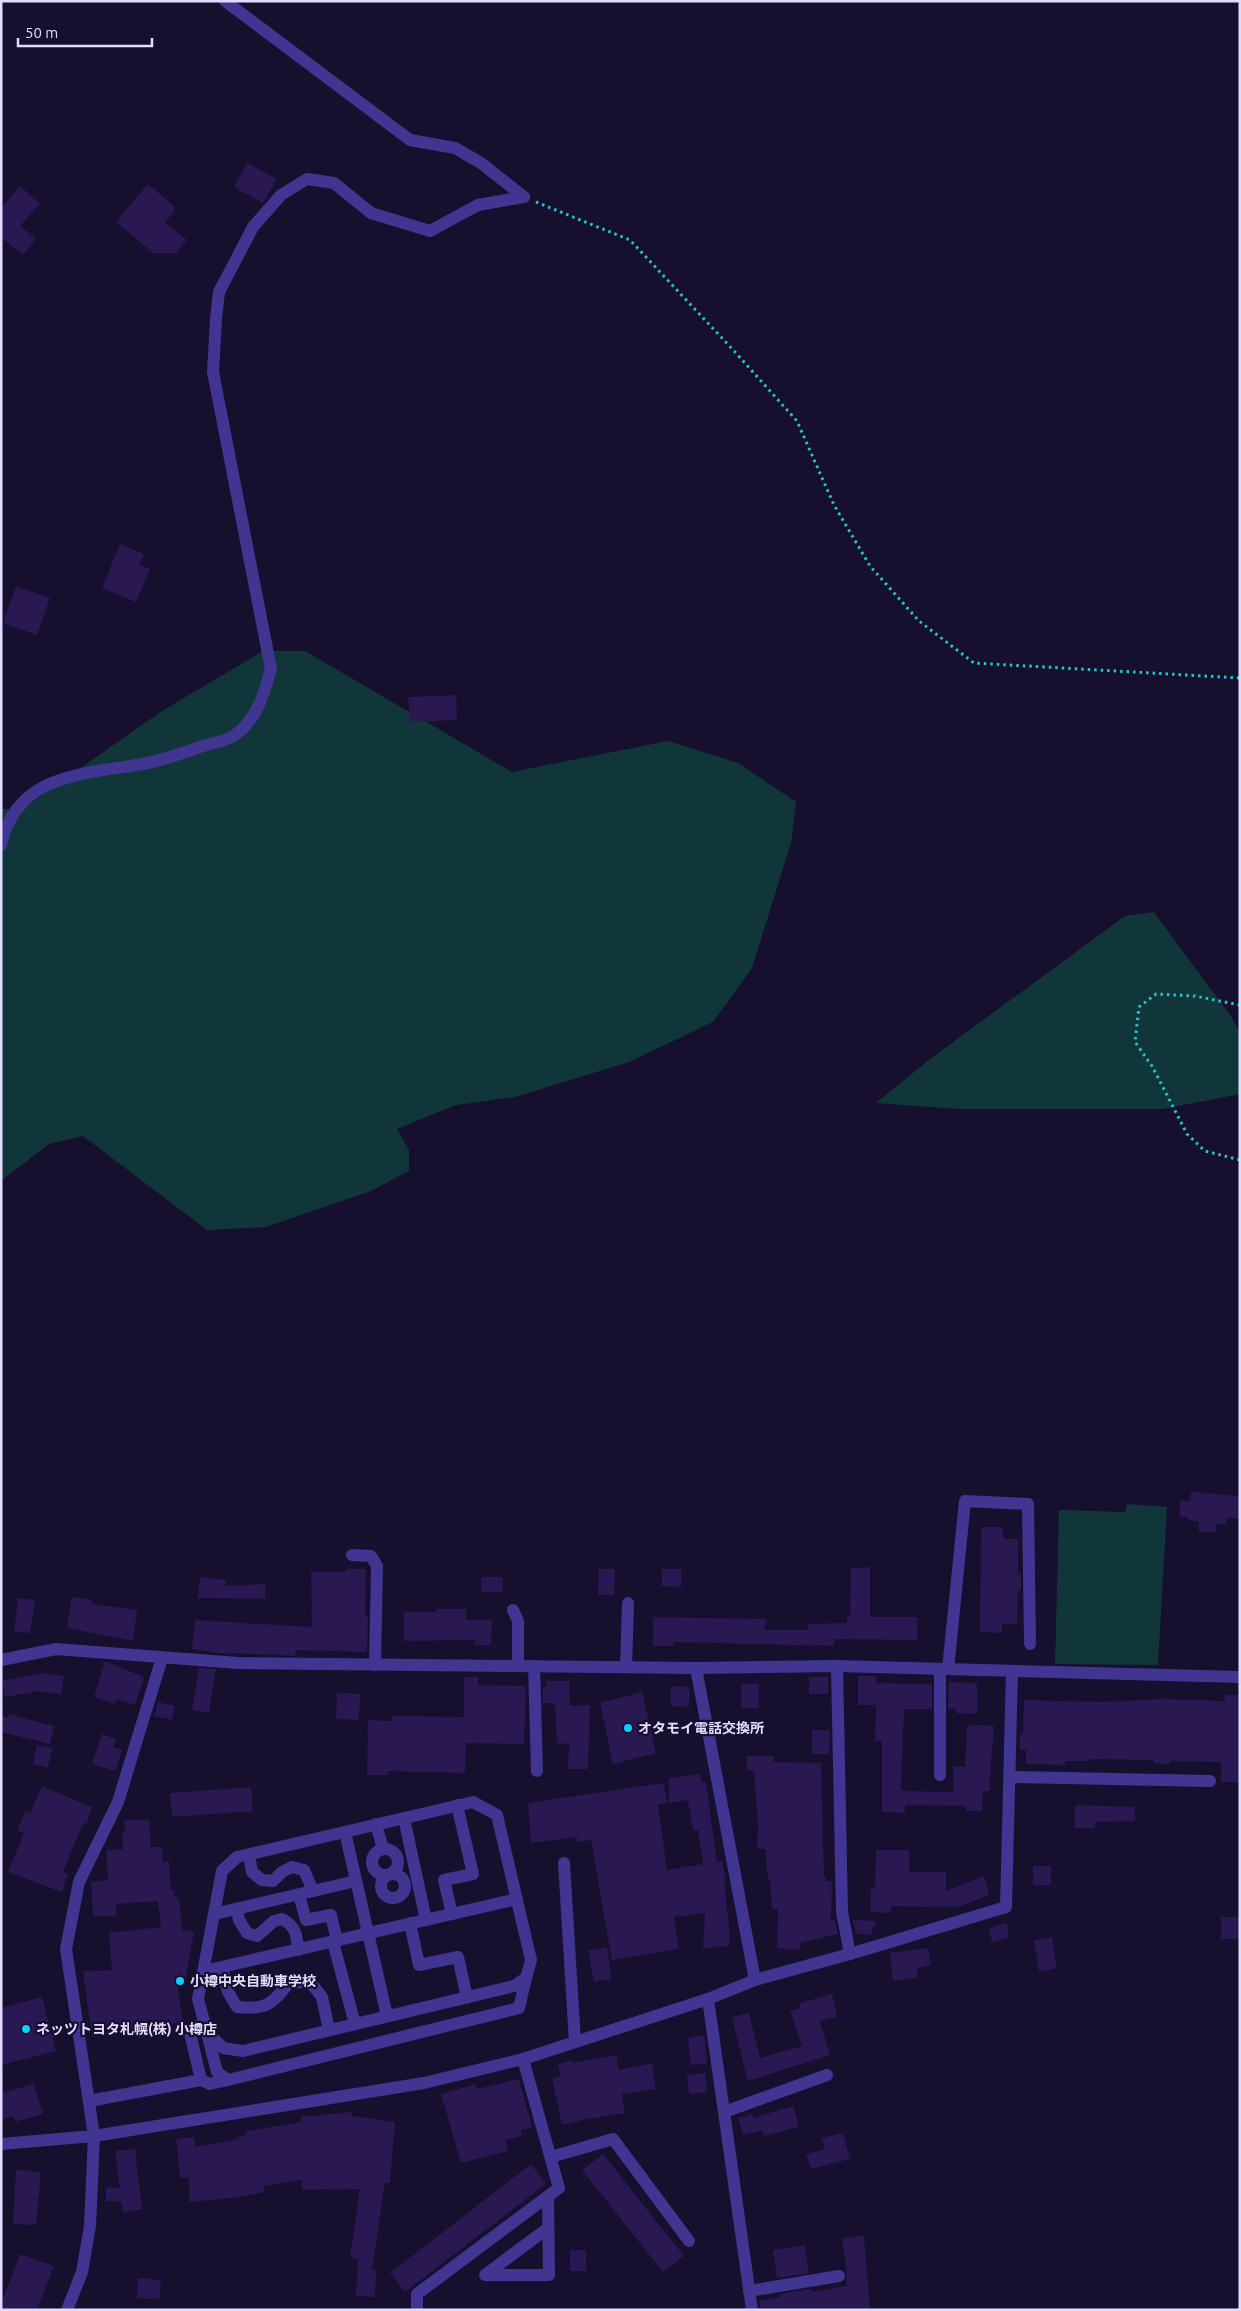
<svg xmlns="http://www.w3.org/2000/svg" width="1241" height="2311" font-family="Ubuntu,'Noto Sans JP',sans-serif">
	<rect width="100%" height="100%" fill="#170f2e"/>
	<g fill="#113639">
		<polygon points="263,651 305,651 512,772 668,741 738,763 796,802 791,843 752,968 713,1022 629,1062 515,1097 456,1105 397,1129 409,1150 409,1171 371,1191 266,1227 207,1230 83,1136 49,1144 1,1181 1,809 22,809 162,711"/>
		<polygon points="1154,912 1232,1018 1240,1034 1240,1094 1163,1109 958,1109 876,1103 930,1059 1125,916"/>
		<polygon points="1127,1504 1167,1507 1158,1665 1055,1664 1059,1510 1125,1512"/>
	</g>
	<g fill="#291851">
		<polygon points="247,163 277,179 263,203 234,187"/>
		<polygon points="148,184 174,206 174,211 165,223 187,240 176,253 153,253 116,222"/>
		<polygon points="20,186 40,203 20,226 36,239 23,255 1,237 1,208"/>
		<polygon points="120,544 144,554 139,564 150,569 136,602 102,588"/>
		<polygon points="16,586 50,598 37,635 3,623"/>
		<polygon points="456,695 457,720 410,722 408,697"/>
		<polygon points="1191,1492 1240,1496 1240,1518 1226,1518 1226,1524 1216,1524 1216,1532 1199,1532 1199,1521 1189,1521 1189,1517 1180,1517 1180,1501 1190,1501"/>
		<polygon points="981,1527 1003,1527 1003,1539 1018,1539 1018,1572 1021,1575 1021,1589 1018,1591 1017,1624 1002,1624 1002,1633 980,1632"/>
		<polygon points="870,1567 870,1617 917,1617 917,1640 834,1639 834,1646 673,1642 673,1646 653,1646 653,1617 766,1619 765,1630 808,1630 808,1624 847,1623 847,1617 850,1617 851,1568"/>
		<polygon points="346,1569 366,1569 365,1616 368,1616 367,1652 296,1650 295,1656 278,1655 218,1653 192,1649 195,1620 312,1627 311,1572 346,1572"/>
		<polygon points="599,1569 615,1569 614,1595 598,1595"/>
		<polygon points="662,1569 681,1569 681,1587 662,1586"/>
		<polygon points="200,1577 226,1580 225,1586 265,1584 265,1599 198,1598"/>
		<rect x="481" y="1577" width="22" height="15"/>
		<polygon points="72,1597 92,1600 92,1604 137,1610 133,1641 67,1628"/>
		<polygon points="18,1598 35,1600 30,1633 14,1632"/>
		<polygon points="436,1609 466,1609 466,1620 492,1620 491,1645 474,1645 475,1640 404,1641 404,1612 436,1612"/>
		<polygon points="105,1661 144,1677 135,1705 116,1699 115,1704 94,1697"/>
		<polygon points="199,1668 216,1669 209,1713 192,1710"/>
		<polygon points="42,1673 64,1676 61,1694 38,1691 5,1697 2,1681"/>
		<polygon points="858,1676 876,1676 876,1683 932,1684 932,1709 904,1709 901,1789 905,1791 953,1792 953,1766 965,1767 967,1725 994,1726 989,1791 983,1791 982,1811 966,1811 966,1806 905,1805 905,1813 882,1812 882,1741 875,1741 876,1705 858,1705"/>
		<polygon points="464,1677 478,1677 478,1685 526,1686 524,1744 466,1743 465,1773 388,1771 388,1775 367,1775 368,1720 392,1721 392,1716 464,1717"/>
		<rect x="809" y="1677" width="19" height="17"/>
		<polygon points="546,1681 569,1681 570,1706 590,1705 588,1769 568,1769 569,1744 557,1743 555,1703 543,1703 543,1687 546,1687"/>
		<polygon points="949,1682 977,1683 977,1714 956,1713 956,1709 948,1709"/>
		<rect x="741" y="1684" width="18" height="24"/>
		<polygon points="671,1686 689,1687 689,1707 671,1706"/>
		<polygon points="642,1692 656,1753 613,1764 600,1703"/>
		<polygon points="337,1693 360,1694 359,1720 336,1719"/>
		<polygon points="1225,1695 1240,1695 1240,1782 1221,1782 1221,1762 1170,1761 1170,1764 1154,1763 1154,1760 1091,1759 1091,1761 1065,1761 1065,1765 1026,1764 1026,1750 1020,1750 1020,1733 1023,1734 1024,1700 1103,1702 1162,1699 1225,1701"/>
		<polygon points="158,1702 175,1706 172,1720 154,1716"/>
		<polygon points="8,1714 54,1726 50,1744 1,1732 1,1716 9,1718"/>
		<polygon points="812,1730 830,1730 829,1754 812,1754"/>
		<polygon points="102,1734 116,1739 113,1747 122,1750 115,1771 92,1764"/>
		<polygon points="37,1745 52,1748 48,1768 33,1764"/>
		<polygon points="747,1756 774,1756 773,1762 821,1763 824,1877 826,1877 826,1881 832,1881 831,1920 835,1920 838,1934 800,1943 800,1950 777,1948 778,1909 772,1909 770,1879 768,1879 765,1849 757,1849 758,1825 754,1771 747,1770"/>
		<polygon points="700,1774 701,1782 706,1782 717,1862 722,1861 726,1882 724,1882 729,1925 729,1946 703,1948 705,1913 674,1917 679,1949 612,1960 591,1840 577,1842 577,1837 531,1843 528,1803 663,1783 668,1803 658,1804 667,1870 703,1864 698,1830 693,1831 688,1800 669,1803 669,1778"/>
		<polygon points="42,1786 92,1807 86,1825 83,1823 63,1872 68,1874 62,1892 8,1872 24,1833 17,1831 25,1811 30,1813"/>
		<polygon points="251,1787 253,1811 172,1817 170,1793"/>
		<polygon points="1075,1805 1135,1807 1135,1821 1095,1822 1095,1828 1075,1828"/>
		<polygon points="149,1819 151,1847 162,1847 163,1862 169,1861 171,1890 174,1890 174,1897 179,1897 182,1930 194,1932 185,1983 177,1982 183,2022 92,2037 83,1971 112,1970 109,1933 161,1927 158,1901 116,1904 117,1915 93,1917 91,1882 108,1880 106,1850 123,1849 122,1832 125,1832 124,1821"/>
		<polygon points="876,1850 909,1850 909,1872 946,1872 946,1891 984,1876 989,1895 958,1907 891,1906 891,1913 871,1912 871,1889 875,1889"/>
		<rect x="1033" y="1866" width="18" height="19"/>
		<rect x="1221" y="1917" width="19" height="22"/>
		<polygon points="852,1920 875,1921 876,1926 873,1927 872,1935 857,1934"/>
		<polygon points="1007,1923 1009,1938 992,1942 989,1928"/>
		<polygon points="1052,1937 1057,1968 1039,1972 1034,1940"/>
		<polygon points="607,1947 611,1979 594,1982 588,1950"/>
		<polygon points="928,1948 931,1965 917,1968 917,1978 893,1981 890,1953"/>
		<polygon points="832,1994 837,2017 820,2021 830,2055 748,2081 732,2017 749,2013 760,2058 802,2046 790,2011 800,2008 800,2003"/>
		<polygon points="42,1997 56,2051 1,2065 1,2008"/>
		<polygon points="704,2035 707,2064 691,2065 688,2038"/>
		<polygon points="616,2055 619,2070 652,2063 656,2089 622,2094 625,2113 590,2119 591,2118 562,2125 552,2079 561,2076 558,2064 572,2060 573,2063"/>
		<polygon points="705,2073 707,2092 689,2094 687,2075"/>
		<polygon points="519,2079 532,2127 521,2130 522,2136 506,2140 508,2151 461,2163 441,2094 476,2084 477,2089"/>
		<polygon points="34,2084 43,2114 15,2122 13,2116 1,2120 1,2093"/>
		<polygon points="793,2106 799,2127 764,2136 762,2130 743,2135 738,2118 753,2114 753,2118"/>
		<polygon points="352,2112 352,2116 395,2122 390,2183 385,2183 372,2269 376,2269 375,2297 356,2296 358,2259 350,2257 360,2189 302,2190 302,2180 264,2186 264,2192 232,2198 189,2202 189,2178 180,2177 176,2139 194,2137 195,2147 238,2139 238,2137 247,2135 246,2131 301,2122 301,2117"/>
		<polygon points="843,2133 850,2159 811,2169 806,2154 825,2149 822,2138"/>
		<polygon points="135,2149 142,2209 123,2213 121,2202 106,2201 106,2187 120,2188 115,2151"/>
		<polygon points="603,2154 684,2256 663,2272 582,2170"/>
		<polygon points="531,2164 546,2184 405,2292 390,2273"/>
		<polygon points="16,2170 41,2172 36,2225 13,2224"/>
		<polygon points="864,2236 870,2310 760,2310 759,2301 780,2297 779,2294 811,2289 812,2292 846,2286 847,2275 842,2238"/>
		<polygon points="805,2245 809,2273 777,2278 773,2250"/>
		<rect x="570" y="2250" width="16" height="21"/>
		<polygon points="20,2254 54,2266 37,2310 1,2310 1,2304"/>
		<polygon points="138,2278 161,2280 159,2299 137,2298"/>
	</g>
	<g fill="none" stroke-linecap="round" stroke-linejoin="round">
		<g stroke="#23c6cc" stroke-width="3" stroke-dasharray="2.5 4" stroke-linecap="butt">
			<polyline points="536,202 630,240 735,352 797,421 834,505 870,566 919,621 974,663 1240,678"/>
			<polyline points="1240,1005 1195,996 1156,994 1139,1007 1135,1042 1152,1066 1187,1134 1205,1151 1240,1160"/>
		</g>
		<g stroke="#413592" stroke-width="12">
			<polyline points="225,1 410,140 455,148 481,163 524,197"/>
			<path d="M 1,845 C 17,771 90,774 148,763 C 167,759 185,752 203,746 C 212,743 228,741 235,735 C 257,719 264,694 271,669 L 213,372 L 216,319 L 219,292 L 253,227 L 281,195 L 307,179 L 334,183 L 371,213 L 430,231 L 478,205 L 524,197"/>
			<polyline points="352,1555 371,1556 377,1566 375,1665"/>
			<polyline points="513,1610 518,1621 518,1666"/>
			<polyline points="1,1660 56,1649 238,1663 696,1668 837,1666 1240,1677"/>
			<polyline points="534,1666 537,1771"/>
			<polyline points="837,1666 842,1912 850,1954"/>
			<polyline points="626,1667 628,1603"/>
			<polyline points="696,1668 755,1980"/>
			<polyline points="948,1669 965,1501 1028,1504 1030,1644"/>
			<polyline points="940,1775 940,1669"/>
			<polyline points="1010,1777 1210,1781"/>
			<polygon points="473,1802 497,1815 531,1960 526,1978 514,1986 243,2051 223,2048 207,2032 198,1999 222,1871 237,1857"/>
			<polyline points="404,1818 426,1920"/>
			<polyline points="376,1824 383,1849"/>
			<polyline points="345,1832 387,2016"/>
			<circle cx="385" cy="1862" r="13"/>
			<polyline points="249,1855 252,1872 262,1880 273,1881 282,1872 292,1867 304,1870 313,1891"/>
			<polyline points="564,1863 575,2042"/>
			<circle cx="393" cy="1886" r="12"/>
			<polyline points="299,1895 306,1920 331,1915 337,1941"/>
			<path d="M 237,1910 L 239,1920 L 247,1933 L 257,1936 L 274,1921 L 282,1919 C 296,1926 297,1936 298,1950"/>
			<polyline points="214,1914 356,1881"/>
			<polyline points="452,1914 444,1880 473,1874 457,1805"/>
			<polyline points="410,1923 419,1965 458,1957 467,1998"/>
			<polyline points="333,1942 355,2024"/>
			<path d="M 222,1968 L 228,1992 L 237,2007 C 266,2010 271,2005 289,1983 L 310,1982 L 322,1997 L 329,2030"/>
			<polyline points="204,1971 517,1899"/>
			<polyline points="708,1999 752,2310"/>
			<polyline points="204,2021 190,2033 201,2080 210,2084 228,2080"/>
			<polyline points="207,2033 217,2072 228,2080 519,2008 526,1978"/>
			<polyline points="89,2101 201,2080"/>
			<polyline points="724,2112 827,2075"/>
			<polyline points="1,2144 94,2136 424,2083 523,2059 708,1999 755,1980 850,1954 1006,1907 1012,1671"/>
			<polyline points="551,2157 613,2139 689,2241"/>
			<polyline points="548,2197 549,2275 485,2275 548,2228"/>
			<polyline points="749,2291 839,2276"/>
			<polyline points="67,2310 82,2272 90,2226 94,2136 66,1949 79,1882 118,1802 162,1658"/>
			<polyline points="417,2310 417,2294 559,2188 523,2059"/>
		</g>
	</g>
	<g fill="#08cfff" stroke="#170f2e" stroke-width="2">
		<circle cx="628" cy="1728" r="5"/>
		<circle cx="180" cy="1981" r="5"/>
		<circle cx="26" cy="2029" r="5"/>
	</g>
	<g text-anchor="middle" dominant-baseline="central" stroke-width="4.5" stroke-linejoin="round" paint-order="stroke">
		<g font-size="14" font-weight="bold" fill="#e3dcff" stroke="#170f2e" text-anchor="start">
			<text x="638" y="1728">オタモイ電話交換所</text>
			<text x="190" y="1981">小樽中央自動車学校</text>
			<text x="36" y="2029">ネッツトヨタ札幌(株) 小樽店</text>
		</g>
	</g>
	<rect width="1241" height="2311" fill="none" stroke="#e3dcff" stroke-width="5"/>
	<path d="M18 38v8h134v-8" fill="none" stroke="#e3dcff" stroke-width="2.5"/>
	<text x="25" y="38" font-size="15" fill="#e3dcff" stroke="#170f2e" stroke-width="4" paint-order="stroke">50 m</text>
</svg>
